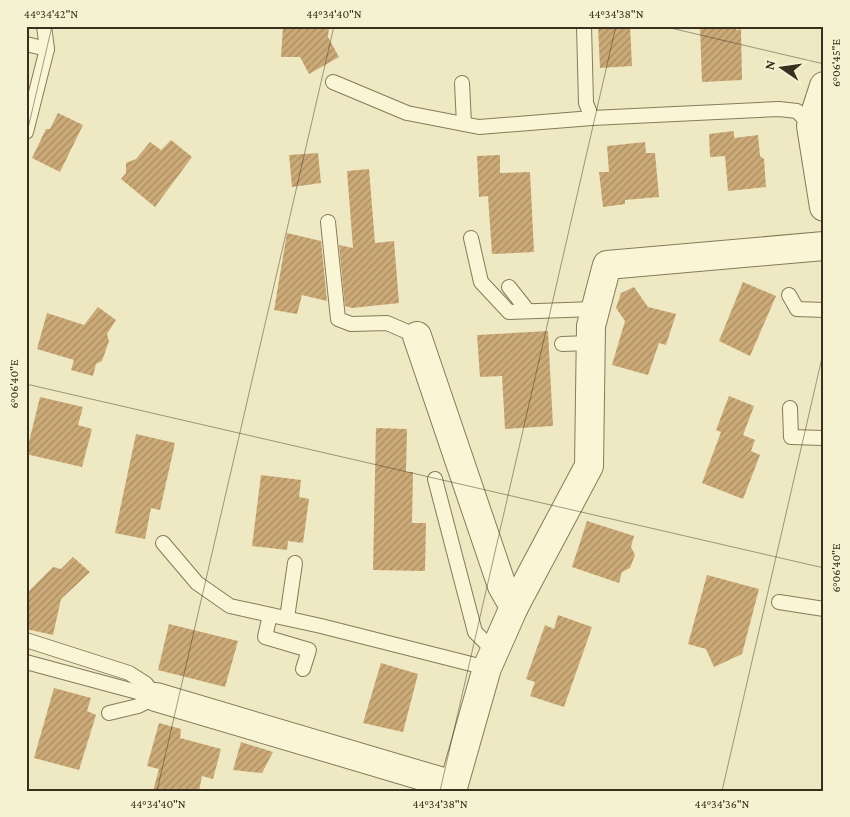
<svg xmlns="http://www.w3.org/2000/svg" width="850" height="817" font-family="'Crimson Pro',serif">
	<defs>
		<pattern id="building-hatch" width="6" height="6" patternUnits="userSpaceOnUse" patternTransform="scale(1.25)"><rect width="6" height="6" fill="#ccaa78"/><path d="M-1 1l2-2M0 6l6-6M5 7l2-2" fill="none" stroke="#a78b62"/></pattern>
	</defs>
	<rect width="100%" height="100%" fill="#eee9c2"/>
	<g fill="url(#building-hatch)">
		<polygon points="283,26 329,26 328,37 339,57 309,74 300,57 281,57"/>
		<polygon points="598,26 630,26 632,66 600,68"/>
		<polygon points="700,26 736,26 736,30 741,29 742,80 702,82"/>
		<polygon points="58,113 83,125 60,172 32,158 46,129 50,129"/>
		<polygon points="734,131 734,138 758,135 760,156 764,159 766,187 728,191 725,156 710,157 709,134"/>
		<polygon points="171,140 192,157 155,207 121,179 126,173 126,163 136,159 150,142 161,150"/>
		<polygon points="645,142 646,153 655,153 659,197 625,200 625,204 603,207 599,172 609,172 607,146"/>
		<polygon points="318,153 321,183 292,187 289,155"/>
		<polygon points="500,155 500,173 530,172 534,252 492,254 488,196 479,197 477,156"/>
		<polygon points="369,169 375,243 394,241 399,303 352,308 345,306 339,245 353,248 347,171"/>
		<polygon points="287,233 321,241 327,301 302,295 297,314 274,310"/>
		<polygon points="743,282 776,296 750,356 719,341"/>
		<polygon points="634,287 648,307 676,314 666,345 659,343 648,375 612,365 625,321 616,308 621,293"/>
		<polygon points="98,307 116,320 107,334 109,341 102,361 96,364 93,376 71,370 74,360 37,349 47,313 84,325"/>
		<polygon points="548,331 553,426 505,429 502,376 480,377 477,335"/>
		<polygon points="729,396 754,406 743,435 755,440 751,451 760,455 743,499 702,483 721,432 716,430"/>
		<polygon points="40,397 83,407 78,425 92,429 82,467 26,454"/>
		<polygon points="376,428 407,429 406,472 413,472 412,523 426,523 425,571 373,570"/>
		<polygon points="136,434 175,443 160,510 151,508 145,539 115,533"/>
		<polygon points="261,475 301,480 299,497 309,499 303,543 288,541 287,550 252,546"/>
		<polygon points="587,521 634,536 631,547 635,555 630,568 622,572 619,583 572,567"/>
		<polygon points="73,557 90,572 61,599 53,635 26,629 26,594 53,567 61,569"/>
		<polygon points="707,575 759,589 742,654 714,667 706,649 688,644"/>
		<polygon points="558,615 592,627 564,707 530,696 535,682 526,679 545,625 554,629"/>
		<polygon points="169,624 238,641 225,687 158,670"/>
		<polygon points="381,663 418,674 403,732 363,723"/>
		<polygon points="54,688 91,698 87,711 96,715 79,770 34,758"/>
		<polygon points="159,723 181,729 180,738 221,749 213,779 202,776 199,791 153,791 159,769 147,766"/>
		<polygon points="241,742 273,752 262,773 233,770"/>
	</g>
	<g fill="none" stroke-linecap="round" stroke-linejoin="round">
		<defs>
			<g id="service">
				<polyline points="44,26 47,49"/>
				<polyline points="584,26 586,103 592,118"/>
				<polyline points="26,44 47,49 26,132"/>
				<polyline points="333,82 407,113 479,127 592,118 779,109 797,111 811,126"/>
				<polyline points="462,83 464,124"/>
				<polyline points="328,222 338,319 351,324 387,323 417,336"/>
				<polyline points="471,238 481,282 509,312 595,309"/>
				<polyline points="509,287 528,311"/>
				<polyline points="789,295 797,309 824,310"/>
				<polyline points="562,344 590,343"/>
				<polyline points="790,408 791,437 824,438"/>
				<polyline points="435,479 475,632 494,651"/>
				<polyline points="163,543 197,583 230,606 321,626 487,668"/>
				<polyline points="779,602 824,609"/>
				<polyline points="270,615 265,637 309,650 303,669"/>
				<polyline points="287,618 295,563"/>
				<polyline points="26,640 129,673 146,684 156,697"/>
				<polyline points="26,662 156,697"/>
				<polyline points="109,713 138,706 156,697"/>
			</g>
			<g id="minor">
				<polyline points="824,86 811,126 824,207"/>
				<polyline points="417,336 502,586 514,607"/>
				<polyline points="156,697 453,785"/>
				<polyline points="452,791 487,668 514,607 589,466 591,326 607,265 824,246"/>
			</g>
		</defs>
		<use href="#service" stroke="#887a59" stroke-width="16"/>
		<use href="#minor" stroke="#887a59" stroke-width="30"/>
		<use href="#service" stroke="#f9f5d5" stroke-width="14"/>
		<use href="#minor" stroke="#f9f5d5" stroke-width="28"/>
	</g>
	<path fill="none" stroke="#382f1d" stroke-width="1" stroke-opacity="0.45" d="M 662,26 L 824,64M 26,137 L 52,26M 26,384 L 824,568M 157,791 L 334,26M 440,791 L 616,26M 722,791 L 824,349"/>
	<rect width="850" height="817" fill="none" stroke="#f5f2d2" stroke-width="55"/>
	<g transform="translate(782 68) rotate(283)" stroke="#f5f2d2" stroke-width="4" paint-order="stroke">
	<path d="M0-4L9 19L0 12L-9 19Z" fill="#382f1d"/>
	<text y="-8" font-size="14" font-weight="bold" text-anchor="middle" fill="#382f1d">N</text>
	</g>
	<rect x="28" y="28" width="794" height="762" fill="none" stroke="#382f1d" stroke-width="2"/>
	<g font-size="12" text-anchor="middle" fill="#382f1d">
		<text x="51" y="18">44°34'42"N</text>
		<text x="334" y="18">44°34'40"N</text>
		<text x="616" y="18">44°34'38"N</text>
		<text transform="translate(836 63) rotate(-90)" y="4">6°06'45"E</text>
		<text transform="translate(14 384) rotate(-90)" y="4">6°06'40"E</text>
		<text transform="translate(836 568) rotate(-90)" y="4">6°06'40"E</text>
		<text x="158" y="808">44°34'40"N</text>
		<text x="440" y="808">44°34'38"N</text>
		<text x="722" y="808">44°34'36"N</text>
	</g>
</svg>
